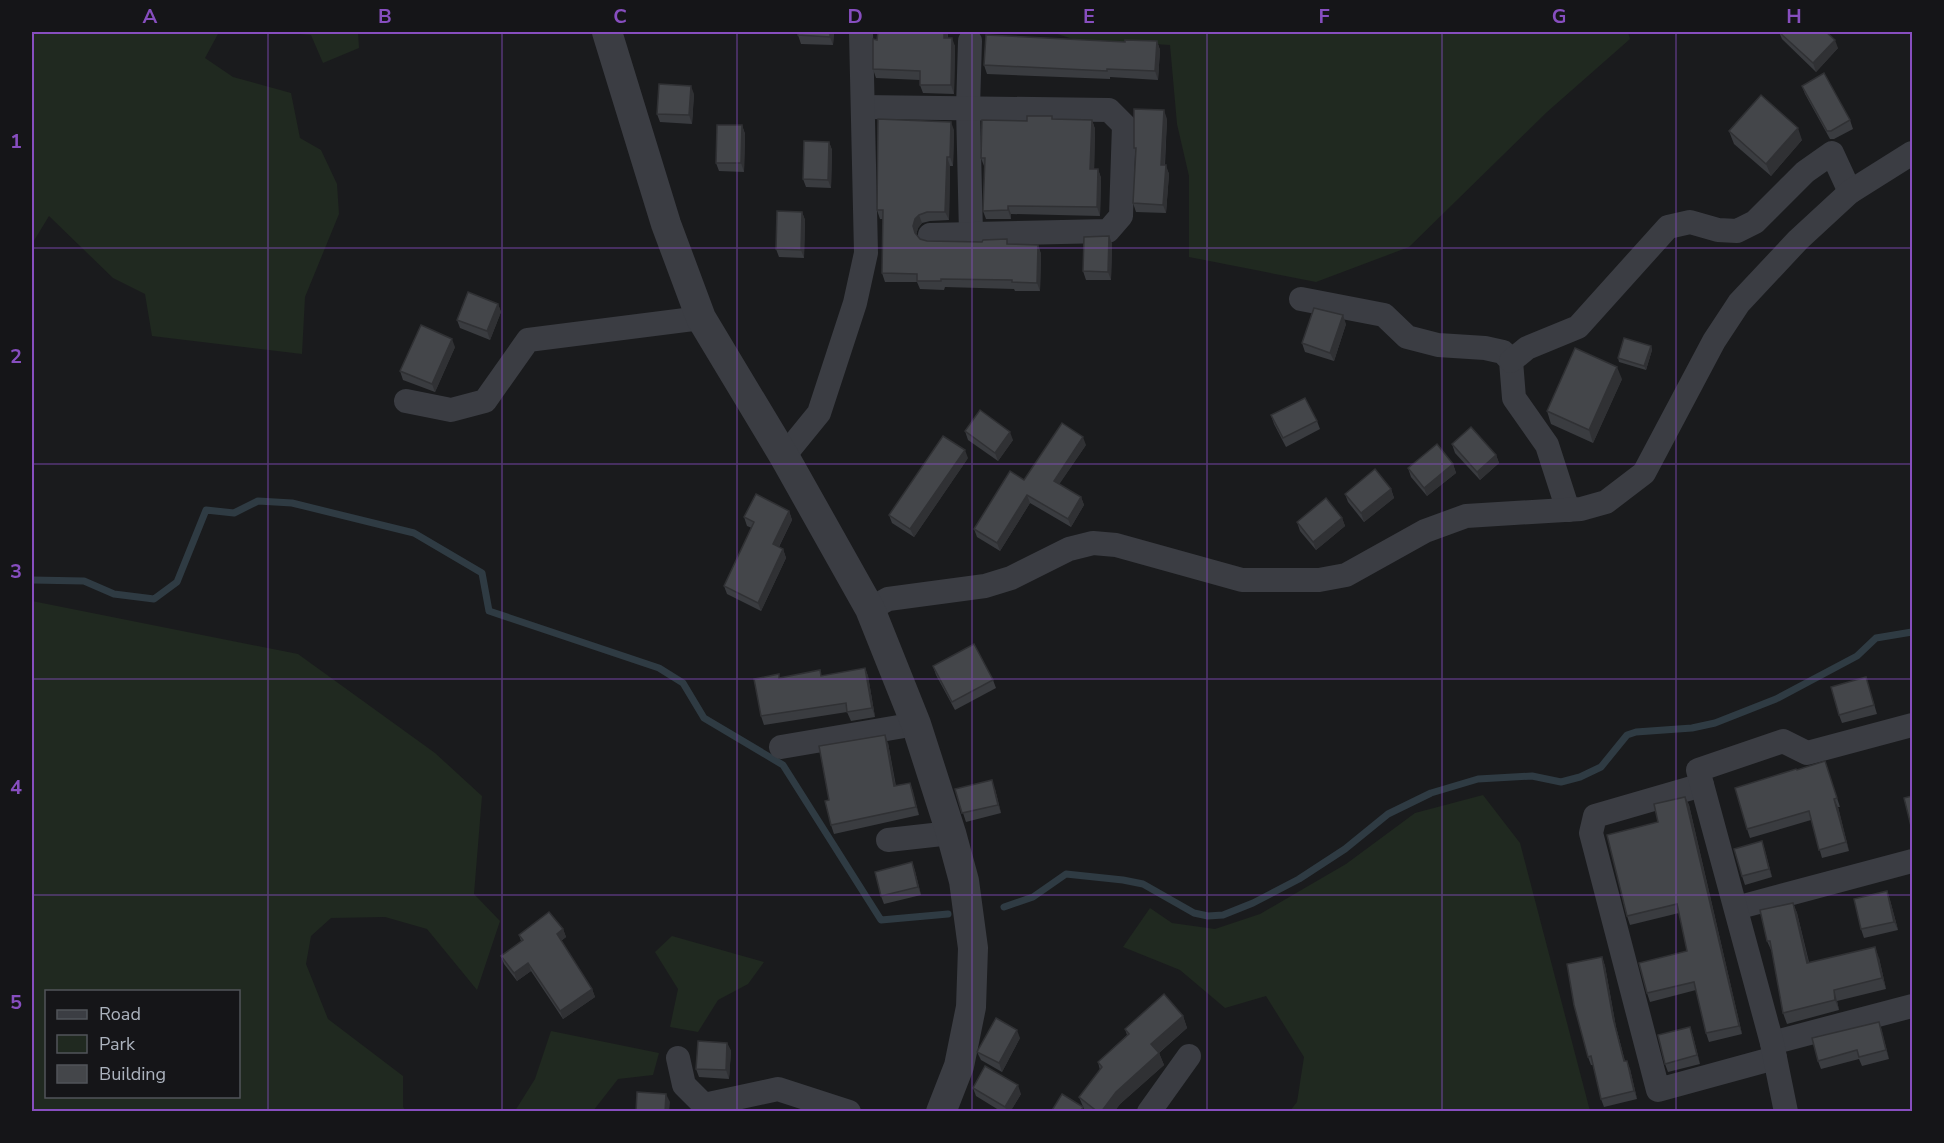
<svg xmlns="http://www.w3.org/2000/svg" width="1944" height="1143" font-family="'Nunito Sans',sans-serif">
	<rect width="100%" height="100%" fill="#1a1b1d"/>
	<g fill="#202920" fill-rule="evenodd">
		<polygon points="32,32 219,32 205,58 233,77 291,93 300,138 321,150 337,184 339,214 305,297 302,354 152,336 145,294 113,278 49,216 32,244"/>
		<polygon points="278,32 358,32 359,48 323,63 311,35"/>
		<polygon points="1051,32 1628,32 1630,39 1547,112 1409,247 1316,282 1189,257 1189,176 1177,124 1170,45 1073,39"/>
		<path d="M 32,601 L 298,654 L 435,753 L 482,796 L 474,894 L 500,921 L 477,990 L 427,929 L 385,917 L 331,918 L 311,936 L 306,964 L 328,1019 L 403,1076 L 403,1107 L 406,1111 L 32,1111 ZM 46,992 L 238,992 L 238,1096 L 46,1096 Z"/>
		<polygon points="1483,795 1520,843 1590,1111 1290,1111 1297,1102 1304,1057 1266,996 1225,1008 1180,970 1123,947 1150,908 1172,923 1215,929 1260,914 1346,864 1415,813"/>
		<polygon points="672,936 764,962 748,984 718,1000 698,1032 670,1027 678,989 655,952"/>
		<polygon points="551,1031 659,1053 653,1075 618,1079 593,1111 515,1111 535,1079"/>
	</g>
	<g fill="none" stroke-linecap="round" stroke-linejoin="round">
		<g stroke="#2f3b43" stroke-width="7">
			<polyline points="32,580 84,581 114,594 154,599 177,582 206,510 234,513 258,501 292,503 414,533 482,573 489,611 659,668 683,683 704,718 783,765 881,920 948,914"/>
			<polyline points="1004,907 1033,897 1066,874 1123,880 1143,884 1194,913 1208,916 1223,915 1253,903 1299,879 1345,849 1388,814 1431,793 1478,779 1532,776 1561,782 1580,777 1601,767 1627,735 1636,732 1692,728 1715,723 1776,699 1857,656 1876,638 1912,632"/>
		</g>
		<g stroke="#3b3d43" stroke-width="24">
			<polyline points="970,41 968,108 971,234"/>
			<polyline points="863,107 1109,110 1124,125 1121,216 1108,231 930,235"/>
			<polyline points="1301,299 1384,315 1407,337 1438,345 1485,348 1503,352 1511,361 1514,398 1547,445 1568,510"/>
			<polyline points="1511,361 1527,348 1578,327 1668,227 1690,222 1718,230 1737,231 1755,222 1805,172 1832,153 1850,192"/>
			<polyline points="406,401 451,410 485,401 528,340 701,318"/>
			<polyline points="784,456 819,413 855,303 866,253 861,32"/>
			<polyline points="870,609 888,599 985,586 1011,578 1069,549 1093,543 1116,545 1242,580 1319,580 1346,575 1425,531 1466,516 1581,509 1606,502 1644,473 1714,341 1739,303 1798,240 1850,192 1912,153"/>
			<polyline points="781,747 916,724"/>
			<polyline points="1702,785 1595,816 1591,833 1658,1090 1775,1058"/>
			<polyline points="888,840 951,833"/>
			<polyline points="1736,908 1912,861"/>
			<polyline points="1772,1043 1912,1006"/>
			<polyline points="678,1058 684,1085 704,1105 778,1089 849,1112"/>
			<polyline points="1149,1112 1189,1056"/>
			<polyline points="1786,1112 1772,1043 1698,770 1783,741 1807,753 1912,725"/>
		</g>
		<polyline stroke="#3b3d43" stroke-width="30" points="607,32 666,224 701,318 784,456 870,609 916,724 951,833 964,881 973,948 971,1007 959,1066 941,1112"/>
	</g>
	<g fill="#3a3c40">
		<polygon points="798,32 834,32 833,45 801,44 798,35"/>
		<polygon points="878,32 948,32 948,38 955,46 954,94 923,93 920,85 920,80 876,78 873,69"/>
		<polygon points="1779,32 1838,48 1816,72 1782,39"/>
		<polygon points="1157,41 1160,50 1158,80 1110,77 1110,79 987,74 984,65 1125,42"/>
		<polygon points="1802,86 1850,120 1853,129 1834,139 1830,139 1805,94"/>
		<polygon points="694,94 692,124 660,122 657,114"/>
		<polygon points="1053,119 1092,120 1095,129 1094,169 1098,169 1101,178 1100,216 1011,214 1011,219 986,219 983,211 985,166 984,166 981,158 1027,121"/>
		<polygon points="1167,119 1165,165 1169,174 1166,213 1136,212 1133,203 1136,152 1134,148"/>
		<polygon points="742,125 745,134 744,172 719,171 716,163"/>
		<polygon points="954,130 953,166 950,166 949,220 930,221 922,223 918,228 916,235 920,239 927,241 1038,245 1041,254 1040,291 1015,291 1014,289 945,287 944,290 920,289 917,282 885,282 882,273 883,219 880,219 877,210"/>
		<polygon points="1729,131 1802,140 1771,176 1734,144"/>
		<polygon points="829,142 832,150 831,188 806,187 803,179"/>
		<polygon points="802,212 805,220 804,258 779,257 776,249"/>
		<polygon points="1109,236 1112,244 1111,280 1086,280 1083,271"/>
		<polygon points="498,304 501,312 490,340 460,328 457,320"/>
		<polygon points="1346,324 1334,361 1305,352 1302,343"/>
		<polygon points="1651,346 1652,350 1646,370 1619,362 1618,358"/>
		<polygon points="455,347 435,392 403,380 400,371"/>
		<polygon points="1622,379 1593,443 1551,424 1547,411"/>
		<polygon points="1271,415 1317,421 1320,429 1286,447 1274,424"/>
		<polygon points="965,431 1013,440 998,461 968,440"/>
		<polygon points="1452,444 1496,455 1499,463 1480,480 1455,453"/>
		<polygon points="1086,445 1059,484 1081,497 1084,505 1071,527 1030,503 1000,551 977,537 974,529 1024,480"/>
		<polygon points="968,458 914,537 892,523 889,515"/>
		<polygon points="1453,464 1456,473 1427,496 1411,477 1408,468"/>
		<polygon points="1391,489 1394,498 1364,522 1348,502 1345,494"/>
		<polygon points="789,511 792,520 779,547 783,549 786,558 761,611 727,594 724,586 752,528 747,526 744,517"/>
		<polygon points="1342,518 1345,526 1316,550 1300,531 1297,522"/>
		<polygon points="933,666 993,680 996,688 955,710 936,675"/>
		<polygon points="865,668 868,676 875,717 851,721 847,712 764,725 761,716 780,678 822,676"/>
		<polygon points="1866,677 1877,714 1842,723 1839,715"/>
		<polygon points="888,743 896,786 910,783 919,815 834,834 831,825 829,800"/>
		<polygon points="1825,761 1840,807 1838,807 1849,851 1822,858 1811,820 1750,838 1747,829 1797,770"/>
		<polygon points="955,789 995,789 1001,813 966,822"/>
		<polygon points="1685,797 1689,805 1742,1034 1709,1042 1706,1033 1696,990 1650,1002 1647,993 1687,951 1679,913 1630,925 1627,916 1658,822"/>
		<polygon points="1762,841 1772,877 1745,885 1742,876"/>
		<polygon points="912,862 915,871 921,895 884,904 881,896"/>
		<polygon points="1887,891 1890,900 1898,930 1864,938 1861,929"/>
		<polygon points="1793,903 1797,913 1809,962 1879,958 1886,989 1837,1001 1839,1010 1787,1024 1783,1013 1772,952 1767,941"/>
		<polygon points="563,929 566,937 561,941 592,989 595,997 563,1019 531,971 517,981 504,964 501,956 521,941 519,935"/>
		<polygon points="1602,957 1605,966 1616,1027 1625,1061 1630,1069 1637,1099 1604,1107 1601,1099 1593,1065 1591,1065 1588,1057"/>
		<polygon points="1183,1016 1187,1028 1159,1053 1164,1065 1120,1104 1114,1112 1087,1112 1084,1109 1079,1097 1100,1070 1098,1062 1127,1035 1125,1029"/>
		<polygon points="1879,1022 1889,1059 1862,1066 1859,1059 1821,1069 1818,1061"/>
		<polygon points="1690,1027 1693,1036 1700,1064 1668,1072 1665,1064"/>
		<polygon points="1020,1038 1002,1072 981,1060 977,1052"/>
		<polygon points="727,1043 731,1051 729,1079 699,1077 696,1069"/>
		<polygon points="973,1088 1021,1094 1010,1112 1002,1112 976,1096"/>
	</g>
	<g fill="#303134">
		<polygon points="830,32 834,32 833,45 830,37"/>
		<polygon points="944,32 948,32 947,46 944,38"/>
		<polygon points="952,38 955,46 954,94 951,85"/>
		<polygon points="1835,40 1838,48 1816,72 1813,63"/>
		<polygon points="1157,41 1160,50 1158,80 1155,71"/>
		<polygon points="691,86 694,94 692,124 689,115"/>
		<polygon points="1164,110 1167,119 1164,174 1161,165"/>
		<polygon points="1092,120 1095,129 1094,178 1090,169"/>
		<polygon points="951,122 954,130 953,166 950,157"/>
		<polygon points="742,125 745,134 744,172 741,163"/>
		<polygon points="1798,128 1802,140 1771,176 1766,164"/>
		<polygon points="829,142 832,150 831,188 828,180"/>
		<polygon points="947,157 950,166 949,220 945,212"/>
		<polygon points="1166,165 1169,174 1166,213 1163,205"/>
		<polygon points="1098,169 1101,178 1100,216 1097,207"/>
		<polygon points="1008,206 1011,214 1011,219 1008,210"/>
		<polygon points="802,212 805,220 804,258 801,250"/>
		<polygon points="919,215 922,223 918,228 916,235 918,242 913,226 915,219"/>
		<polygon points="1109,236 1112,244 1111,280 1108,272"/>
		<polygon points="1038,245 1041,254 1040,291 1037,283"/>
		<polygon points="498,304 501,312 490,340 487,331"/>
		<polygon points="1343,315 1346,324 1334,361 1330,353"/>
		<polygon points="452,339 455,347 435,392 432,384"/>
		<polygon points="1651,346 1652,350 1646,370 1644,366"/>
		<polygon points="1617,367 1622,379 1593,443 1589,430"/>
		<polygon points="1010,432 1013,440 998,461 995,453"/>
		<polygon points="1083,437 1086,445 1056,489 1054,481"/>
		<polygon points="965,450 968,458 914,537 910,529"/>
		<polygon points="1496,455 1499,463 1480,480 1477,472"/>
		<polygon points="1453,464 1456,473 1427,496 1424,488"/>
		<polygon points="1391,489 1394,498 1364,522 1361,513"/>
		<polygon points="1027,495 1030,503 1000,551 997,543"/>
		<polygon points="1081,497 1084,505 1071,527 1068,519"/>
		<polygon points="789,511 792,520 776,552 773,544"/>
		<polygon points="1342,518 1345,526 1316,550 1313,542"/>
		<polygon points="783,549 786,558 761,611 758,603"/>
		<polygon points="865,668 868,676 875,717 872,708"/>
		<polygon points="885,735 888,743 897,795 894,786"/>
		<polygon points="992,780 995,789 1001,813 998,805"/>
		<polygon points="910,783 913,791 919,815 916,807"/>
		<polygon points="1685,797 1689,805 1742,1034 1739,1026"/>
		<polygon points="1834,799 1838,807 1849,851 1846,842"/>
		<polygon points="1762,841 1765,850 1772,877 1769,869"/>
		<polygon points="912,862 915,871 921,895 918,887"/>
		<polygon points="1887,891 1890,900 1898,930 1894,922"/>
		<polygon points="1793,903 1797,913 1811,973 1807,963"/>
		<polygon points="563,929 566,937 559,942 557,934"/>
		<polygon points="1875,947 1879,958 1886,989 1882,978"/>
		<polygon points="1602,957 1605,966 1616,1027 1627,1070 1613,1018"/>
		<polygon points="528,963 531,971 517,981 514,973"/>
		<polygon points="592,989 595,997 563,1019 560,1011"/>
		<polygon points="1834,990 1837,1001 1839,1010 1835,1000"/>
		<polygon points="1183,1016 1187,1028 1155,1056 1151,1044"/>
		<polygon points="1879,1022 1882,1031 1889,1059 1886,1050"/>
		<polygon points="1690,1027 1693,1036 1700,1064 1697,1055"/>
		<polygon points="1017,1030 1020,1038 1002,1072 999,1063"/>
		<polygon points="727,1043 731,1051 729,1079 726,1070"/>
		<polygon points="1159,1053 1164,1065 1120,1104 1114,1112 1101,1112 1116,1092"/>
		<polygon points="1627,1061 1630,1069 1637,1099 1634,1091"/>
		<polygon points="1018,1085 1021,1094 1010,1112 1007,1112 1005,1107"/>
		<polygon points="666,1094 670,1102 669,1112 665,1112"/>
	</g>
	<g fill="#44464a" stroke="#303134" stroke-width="1.5">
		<polygon points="798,32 830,32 830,37 798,35"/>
		<polygon points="878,32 944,32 944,38 952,38 951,85 920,85 920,71 873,69 873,39 877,40"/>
		<polygon points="1779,32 1826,32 1835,40 1813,63"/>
		<polygon points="986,35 1125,42 1125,40 1157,41 1155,71 1107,69 1107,71 984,65"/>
		<polygon points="1824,73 1850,120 1831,131 1827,131 1802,86"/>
		<polygon points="659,84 691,86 689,115 657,114"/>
		<polygon points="1761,95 1798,128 1766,164 1729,131"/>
		<polygon points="1134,109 1164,110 1161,165 1166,165 1163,205 1133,203 1136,148 1134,148"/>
		<polygon points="1027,116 1052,116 1052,119 1092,120 1090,169 1098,169 1097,207 1008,206 1008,210 983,211 985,158 981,158 982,120 1027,121"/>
		<polygon points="878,119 951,122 950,157 947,157 945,212 927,212 919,215 915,219 913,226 915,233 920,239 927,241 982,242 983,240 1007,239 1007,244 1038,245 1037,283 1012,282 1012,280 941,279 941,281 917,281 917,274 882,273 883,210 877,210"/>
		<polygon points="717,125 742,125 741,163 716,163"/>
		<polygon points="804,141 829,142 828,180 803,179"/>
		<polygon points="777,211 802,212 801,250 776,249"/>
		<polygon points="1109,236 1108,272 1083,271 1084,237"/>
		<polygon points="468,292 498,304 487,331 457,320"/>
		<polygon points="1314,308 1343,315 1330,353 1302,343"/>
		<polygon points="421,325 452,339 432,384 400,371"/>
		<polygon points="1624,338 1651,346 1644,366 1618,358"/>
		<polygon points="1575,348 1617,367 1589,430 1547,411"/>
		<polygon points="1305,398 1317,421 1283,438 1271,415"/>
		<polygon points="980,410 1010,432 995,453 965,431"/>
		<polygon points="1062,423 1083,437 1054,481 1081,497 1068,519 1027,495 997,543 974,529 1010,471 1024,480"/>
		<polygon points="1471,427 1496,455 1477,472 1452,444"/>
		<polygon points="943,436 965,450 910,529 889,515"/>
		<polygon points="1437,444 1453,464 1424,488 1408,468"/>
		<polygon points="1375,469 1391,489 1361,513 1345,494"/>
		<polygon points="756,494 789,511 773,544 783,549 758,603 724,586 754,522 744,517"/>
		<polygon points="1326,498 1342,518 1313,542 1297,522"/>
		<polygon points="974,644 993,680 952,702 933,666"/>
		<polygon points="865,668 872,708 847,712 846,703 761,716 754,679 779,674 779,678 820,670 821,676"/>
		<polygon points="1866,677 1874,705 1839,715 1831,687"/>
		<polygon points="885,735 894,786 910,783 916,807 831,825 825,801 829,800 819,746"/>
		<polygon points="1825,761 1837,798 1834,799 1846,842 1819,850 1809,811 1747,829 1735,788 1796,769 1797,770"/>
		<polygon points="992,780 998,805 962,813 955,789"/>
		<polygon points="1912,796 1912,826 1911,826 1904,798"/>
		<polygon points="1685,797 1739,1026 1706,1033 1694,982 1647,993 1639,963 1687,951 1677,904 1627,916 1607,835 1658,822 1654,804"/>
		<polygon points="1762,841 1769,869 1742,876 1734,849"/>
		<polygon points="912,862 918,887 881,896 875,872"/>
		<polygon points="1887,891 1894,922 1861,929 1854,899"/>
		<polygon points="1793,903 1807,963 1875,947 1882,978 1834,990 1835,1000 1783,1013 1770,941 1767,941 1760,910"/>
		<polygon points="549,912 563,929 557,934 592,989 560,1011 528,963 514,973 501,956 523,940 519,935"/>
		<polygon points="1602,957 1613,1018 1624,1061 1627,1061 1634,1091 1601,1099 1591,1056 1588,1057 1574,1005 1567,964"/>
		<polygon points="1164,994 1183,1016 1151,1044 1159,1053 1116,1092 1101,1112 1098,1112 1079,1097 1102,1067 1098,1062 1129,1034 1125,1029"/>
		<polygon points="996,1018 1017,1030 999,1063 977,1052"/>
		<polygon points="1879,1022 1886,1050 1859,1057 1857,1050 1818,1061 1812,1038"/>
		<polygon points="1690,1027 1697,1055 1665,1064 1658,1035"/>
		<polygon points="698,1041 727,1043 726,1070 696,1069"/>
		<polygon points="985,1066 1018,1085 1005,1107 973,1088"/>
		<polygon points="637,1092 666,1094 665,1112 636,1112"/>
		<polygon points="1062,1094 1083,1107 1080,1112 1051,1112"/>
	</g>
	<path fill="none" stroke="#874ebf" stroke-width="1.5" stroke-opacity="0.55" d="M 268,32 L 268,1112M 502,32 L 502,1112M 737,32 L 737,1112M 972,32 L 972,1112M 1207,32 L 1207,1112M 1442,32 L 1442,1112M 1676,32 L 1676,1112M 32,248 L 1912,248M 32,464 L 1912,464M 32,679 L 1912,679M 32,895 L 1912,895"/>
	<rect width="1944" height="1143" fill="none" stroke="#151518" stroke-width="66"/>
	<rect x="45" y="990" width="195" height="108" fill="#151518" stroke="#51545a" stroke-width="1.5"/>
	<rect x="57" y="1010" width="30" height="9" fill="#3b3d43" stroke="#51545a" stroke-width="1.5"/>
	<text x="99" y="1020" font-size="18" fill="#acb3be">Road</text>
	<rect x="57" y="1035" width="30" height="18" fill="#202920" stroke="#51545a" stroke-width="1.5"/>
	<text x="99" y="1050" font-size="18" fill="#acb3be">Park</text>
	<rect x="57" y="1065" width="30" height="18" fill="#44464a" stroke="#51545a" stroke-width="1.5"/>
	<text x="99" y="1080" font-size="18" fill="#acb3be">Building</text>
	<rect x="33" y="33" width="1878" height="1077" fill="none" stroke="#874ebf" stroke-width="2"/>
	<g font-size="20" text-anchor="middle" font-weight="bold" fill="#874ebf">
		<text x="150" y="23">A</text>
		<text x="385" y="23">B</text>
		<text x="620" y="23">C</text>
		<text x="855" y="23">D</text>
		<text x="1089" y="23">E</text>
		<text x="1324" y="23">F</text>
		<text x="1559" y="23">G</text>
		<text x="1794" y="23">H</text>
		<text x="16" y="148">1</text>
		<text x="16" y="363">2</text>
		<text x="16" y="578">3</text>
		<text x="16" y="794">4</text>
		<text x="16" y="1009">5</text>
	</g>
</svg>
